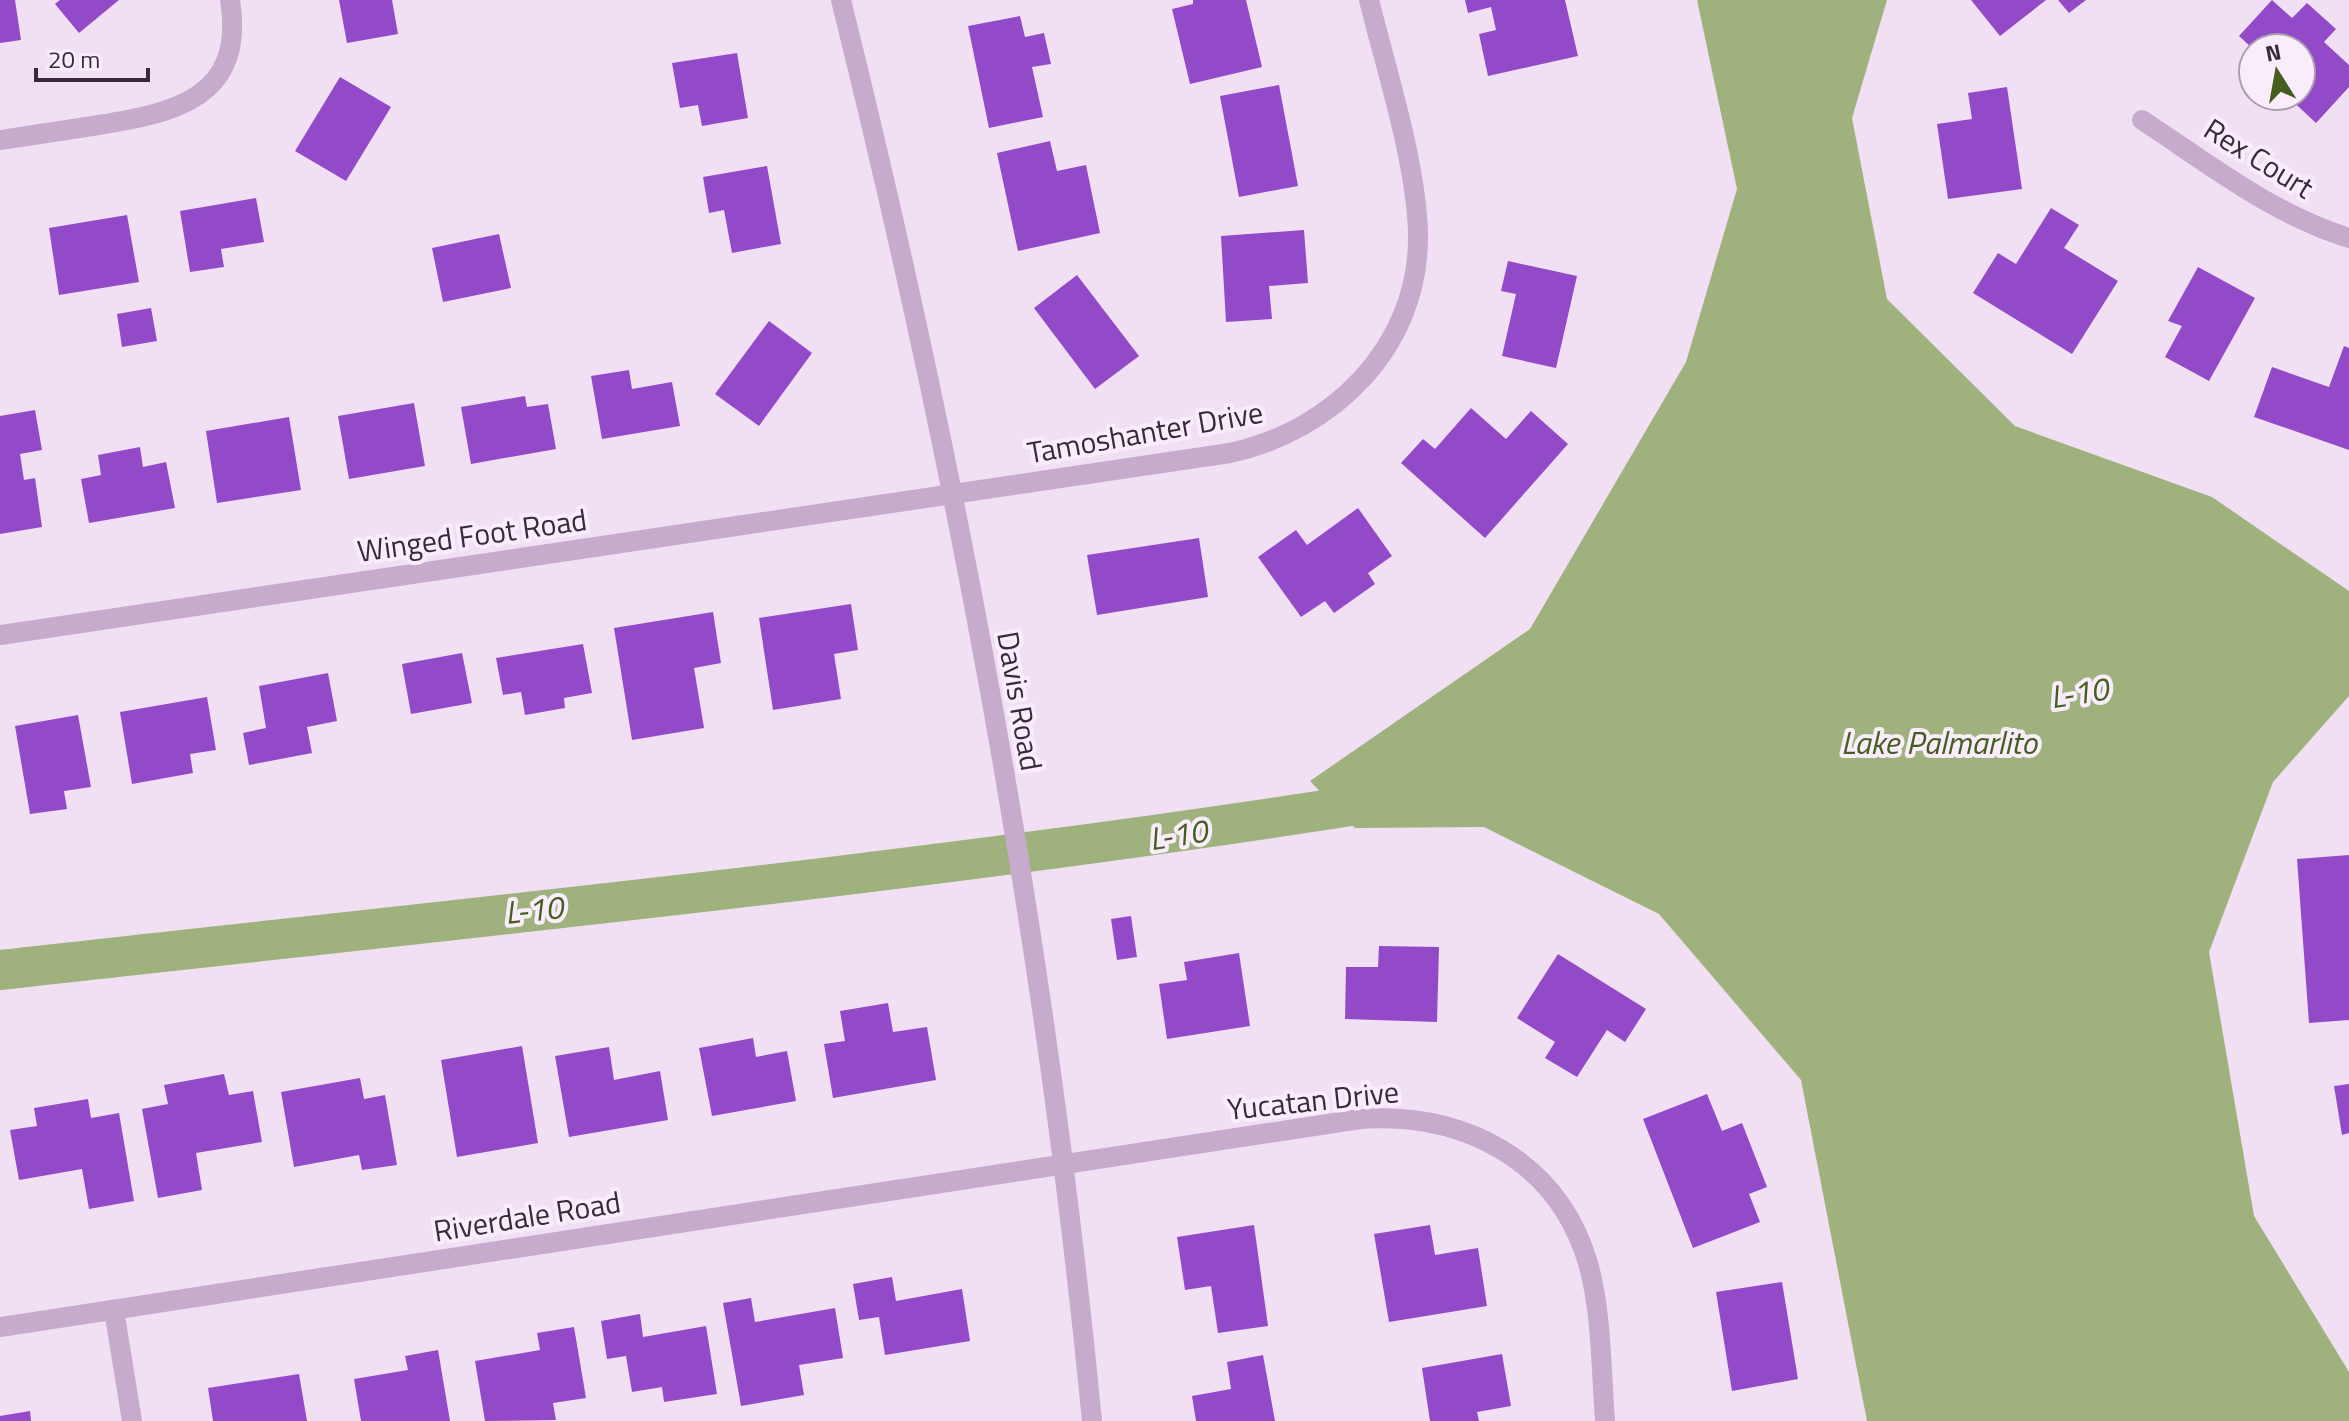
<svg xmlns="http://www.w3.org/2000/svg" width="2349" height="1421" font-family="'Titillium Web',sans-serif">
	<rect width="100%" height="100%" fill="#f1e0f4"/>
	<polygon fill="#9fb27e" points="1697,0 1887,0 1852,118 1887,299 2015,426 2212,497 2349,591 2349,696 2273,782 2209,952 2254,1216 2349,1372 2349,1421 1867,1421 1801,1080 1659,914 1484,827 1355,828 1310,781 1530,629 1686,362 1737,189"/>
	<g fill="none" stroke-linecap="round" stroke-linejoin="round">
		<path stroke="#9fb27e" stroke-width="40" d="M 0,970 C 464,918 928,873 1389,800"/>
	</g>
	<g fill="#934ac8">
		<polygon points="0,0 15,0 21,40 0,43"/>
		<polygon points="60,0 119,0 79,33 55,4"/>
		<polygon points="339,0 392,0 398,34 347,43"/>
		<polygon points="1193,0 1246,0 1262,67 1190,84 1172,9 1193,4"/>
		<polygon points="1465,0 1565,0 1578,56 1488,76 1479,34 1496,30 1491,7 1468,13"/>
		<polygon points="1971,0 2046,0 2000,36"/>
		<polygon points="2058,0 2086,0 2069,13"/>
		<polygon points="2272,0 2292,18 2307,3 2336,29 2324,42 2349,65 2349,87 2316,123 2287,96 2301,96 2301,48 2252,48 2239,36"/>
		<polygon points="1020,16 1025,37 1044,33 1051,64 1032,67 1043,117 989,128 968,26"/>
		<polygon points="737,53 748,118 702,126 698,105 680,108 672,63"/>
		<polygon points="340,77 391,107 346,181 295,151"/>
		<polygon points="1279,85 1298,186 1239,197 1220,96"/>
		<polygon points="2007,87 2022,189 1948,199 1937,124 1972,119 1968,93"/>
		<polygon points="1050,141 1057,171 1086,165 1100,233 1018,251 997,153"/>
		<polygon points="767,166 781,244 732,253 724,210 709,213 703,177"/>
		<polygon points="256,198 264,242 221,249 224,267 190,272 180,211"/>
		<polygon points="2051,208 2079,225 2064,248 2118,281 2072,354 1973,293 1998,253 2016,264"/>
		<polygon points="127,215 139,282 59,295 49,228"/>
		<polygon points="1304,230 1308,283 1269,286 1272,319 1226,322 1221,236"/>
		<polygon points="499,234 511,288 443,302 432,248"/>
		<polygon points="1508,261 1577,276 1556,368 1502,356 1516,294 1501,291"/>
		<polygon points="2198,267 2255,298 2209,381 2165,357 2182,326 2168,321"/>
		<polygon points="1077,275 1139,356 1095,389 1034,308"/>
		<polygon points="151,308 157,341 122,347 117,314"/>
		<polygon points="769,321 812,353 759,426 715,394"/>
		<polygon points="2344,346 2349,348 2349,450 2254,417 2272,367 2329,387"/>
		<polygon points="629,370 632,389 672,382 680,426 602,439 591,376"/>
		<polygon points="525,396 527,407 548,404 556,449 471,464 461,407"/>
		<polygon points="414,403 425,466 349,479 338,416"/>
		<polygon points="1471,408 1506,439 1531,411 1568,444 1485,538 1401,463 1423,439 1435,449"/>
		<polygon points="35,410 42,450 20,454 24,480 35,478 42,527 0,534 0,416"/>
		<polygon points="289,417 301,490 217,503 206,431"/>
		<polygon points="140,447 143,467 166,462 175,508 89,523 81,479 101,475 98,455"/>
		<polygon points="1358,508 1392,556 1368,573 1375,584 1334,613 1325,601 1301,617 1258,557 1296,530 1307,545"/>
		<polygon points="1199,538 1208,597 1097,615 1087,555"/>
		<polygon points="851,604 858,650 834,654 841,699 773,710 759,618"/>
		<polygon points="713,612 721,663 694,668 704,728 632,740 614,628"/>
		<polygon points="583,644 592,693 564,698 565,708 525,715 521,692 503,695 496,658"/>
		<polygon points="462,653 472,703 411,714 402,664"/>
		<polygon points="328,673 337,721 307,727 312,753 249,765 243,733 266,728 259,686"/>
		<polygon points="207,697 216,750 190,754 193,773 132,784 120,712"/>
		<polygon points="78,715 91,787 64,791 67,809 30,814 15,726"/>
		<polygon points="2349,855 2349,1020 2309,1023 2297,859"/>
		<polygon points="1131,916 1137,957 1117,960 1111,919"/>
		<polygon points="1379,946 1439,947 1437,1022 1345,1019 1346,967 1378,967"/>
		<polygon points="1239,953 1250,1026 1167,1039 1159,984 1187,980 1184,962"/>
		<polygon points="1558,954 1646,1009 1625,1042 1607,1030 1577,1077 1545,1058 1555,1042 1517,1018"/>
		<polygon points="888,1003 893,1032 927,1027 936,1080 833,1098 824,1044 845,1041 840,1011"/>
		<polygon points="753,1038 756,1057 787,1051 796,1101 712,1116 699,1048"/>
		<polygon points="522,1046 538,1143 457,1157 441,1060"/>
		<polygon points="609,1047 614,1080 660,1071 668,1120 569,1137 555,1056"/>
		<polygon points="224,1074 229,1095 253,1091 262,1142 196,1153 202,1190 158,1198 142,1109 168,1104 164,1085"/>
		<polygon points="360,1078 364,1099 385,1095 397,1165 362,1170 359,1155 294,1167 281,1092"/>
		<polygon points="2349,1084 2349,1133 2342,1135 2334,1086"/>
		<polygon points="1707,1094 1722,1131 1742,1123 1767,1187 1749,1194 1760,1222 1693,1248 1643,1119"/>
		<polygon points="88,1099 91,1118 119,1113 134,1201 89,1209 82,1169 19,1180 10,1130 37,1126 34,1108"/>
		<polygon points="1254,1225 1268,1326 1218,1333 1211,1286 1185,1290 1177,1237"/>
		<polygon points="1430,1225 1435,1255 1478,1248 1487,1306 1389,1322 1374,1234"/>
		<polygon points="892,1277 896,1301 962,1289 970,1341 885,1355 879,1317 859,1320 853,1284"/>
		<polygon points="1782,1282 1798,1379 1732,1391 1716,1292"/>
		<polygon points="751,1298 755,1322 835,1308 843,1358 799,1365 804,1395 741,1406 723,1303"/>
		<polygon points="640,1314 643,1337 706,1326 717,1394 664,1402 662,1387 632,1392 626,1356 607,1359 601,1321"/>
		<polygon points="574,1327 586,1398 553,1403 556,1420 485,1421 475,1361 540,1350 537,1333"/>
		<polygon points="438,1350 450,1421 361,1421 354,1379 408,1370 405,1356"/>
		<polygon points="1502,1354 1511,1406 1477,1412 1479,1421 1430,1421 1422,1368"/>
		<polygon points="1263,1355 1275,1421 1196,1421 1192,1396 1231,1389 1227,1362"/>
		<polygon points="299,1374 307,1421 213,1421 208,1388"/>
		<polygon points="30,1411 31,1421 0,1421 0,1416"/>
	</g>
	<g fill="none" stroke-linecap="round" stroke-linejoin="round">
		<g stroke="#c6abcd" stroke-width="20">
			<path d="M 2142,120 C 2209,164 2272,214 2349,238"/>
			<path d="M 0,140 C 33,135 66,130 99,125 C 174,113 246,98 230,0"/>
			<path d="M 0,635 L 1230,453 C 1332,431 1418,348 1418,238 C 1418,168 1386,69 1369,0"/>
			<polyline points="114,1310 132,1421"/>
			<path d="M 0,1327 L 1360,1119 C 1463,1112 1557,1159 1588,1263 C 1602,1313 1601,1370 1605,1421"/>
		</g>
		<path stroke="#c6abcd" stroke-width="20" d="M 841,0 C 957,467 1046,942 1092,1421"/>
	</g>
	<g text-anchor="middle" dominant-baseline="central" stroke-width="8" stroke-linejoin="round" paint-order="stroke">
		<g font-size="30" fill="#352b3b" stroke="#f9edfb">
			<text transform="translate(2259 158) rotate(32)">Rex Court</text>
			<text transform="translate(1145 432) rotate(-10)">Tamoshanter Drive</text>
			<text transform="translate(472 535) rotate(-8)">Winged Foot Road</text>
			<text transform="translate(1020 701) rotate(80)">Davis Road</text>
			<text transform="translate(1313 1100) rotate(-6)">Yucatan Drive</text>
			<text transform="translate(527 1216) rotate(-9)">Riverdale Road</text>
		</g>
		<g font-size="32" font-style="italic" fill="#455e1f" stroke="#f9edfb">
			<text transform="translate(2079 692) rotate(-9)">L-10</text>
			<text x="1939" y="742">Lake Palmarlito</text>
			<text transform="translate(1178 834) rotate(-9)">L-10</text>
			<text transform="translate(534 909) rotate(-6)">L-10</text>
		</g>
	</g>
	<g transform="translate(2277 72) rotate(349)"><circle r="38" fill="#f9edfb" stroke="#ab9fae" stroke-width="2"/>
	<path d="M0-6L14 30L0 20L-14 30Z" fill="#455e1f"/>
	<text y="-12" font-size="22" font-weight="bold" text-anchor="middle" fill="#352b3b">N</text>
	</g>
	<path d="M36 68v12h112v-12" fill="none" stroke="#352b3b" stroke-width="4"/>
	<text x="48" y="68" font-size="24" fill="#352b3b" stroke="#f9edfb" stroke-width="6" paint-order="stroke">20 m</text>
</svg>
